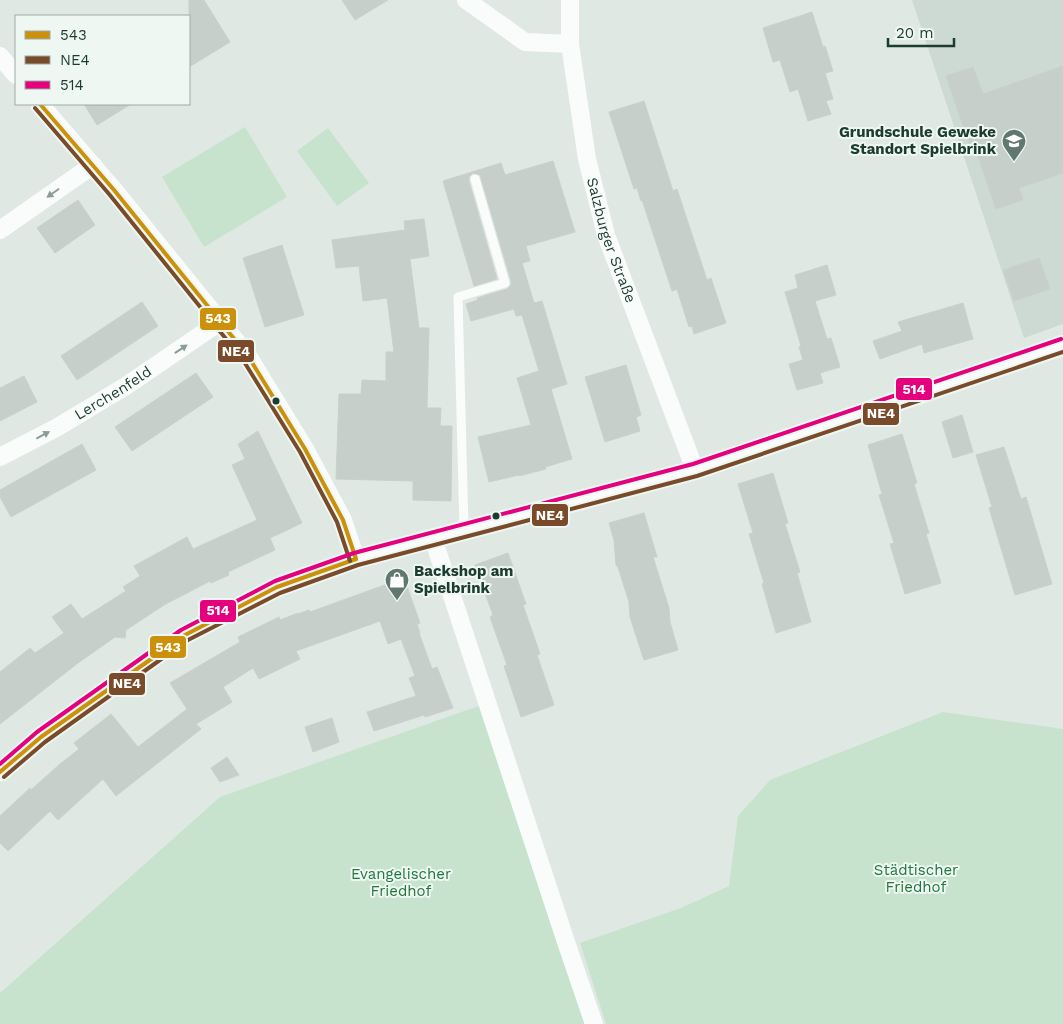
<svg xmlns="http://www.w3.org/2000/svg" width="1063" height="1024" font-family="'Work Sans',sans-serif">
	<rect width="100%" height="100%" fill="#e0e8e4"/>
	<polygon fill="#cddad3" points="912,0 1063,0 1063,324 1024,338"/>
	<g fill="#c7e3cd">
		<polygon points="245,127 287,197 204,247 162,177"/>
		<polygon points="328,128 369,183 337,206 297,151"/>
		<polygon points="487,703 598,1024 0,1024 0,993 220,797"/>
		<polygon points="943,712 1063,729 1063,1024 606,1024 580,943 681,908 729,886 738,816 770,780"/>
	</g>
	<g fill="#c7cfcb" stroke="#c9d1cd">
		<polygon points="189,0 204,0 230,42 189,67"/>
		<polygon points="342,0 388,0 355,20"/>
		<polygon points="812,12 823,47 825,46 833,71 825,73 833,99 826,101 831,114 808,121 798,89 790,92 780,60 773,62 763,28"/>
		<polygon points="1063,66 1063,173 1019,188 1023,200 996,209 973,142 969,143 946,76 973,67 983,94"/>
		<polygon points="644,101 673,191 677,189 707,280 711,278 726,323 694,334 692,326 689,327 677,289 672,291 642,200 641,201 637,188 634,189 609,112"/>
		<polygon points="84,104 131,104 97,125"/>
		<polygon points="553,161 575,232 526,246 530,261 522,263 534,303 542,301 567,384 551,389 572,459 545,467 546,469 519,476 519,475 489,482 478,437 531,425 517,378 539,371 522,315 516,316 514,309 471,321 466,304 478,300 477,298 507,289 511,285 511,281 480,175 473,173 469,177 469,181 497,279 474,286 443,181 501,163 505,175"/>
		<polygon points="78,200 95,225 55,253 37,228"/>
		<polygon points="424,219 429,256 410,259 419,328 429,328 427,408 441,408 440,426 452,426 451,501 413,500 413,481 336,479 339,394 361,394 362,380 386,381 386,352 394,352 387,298 363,301 359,266 336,268 332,240 405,230 404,221"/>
		<polygon points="282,245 304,315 265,327 243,258"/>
		<polygon points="1039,258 1050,289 1014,301 1003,270"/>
		<polygon points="827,265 836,295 815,301 827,339 831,338 840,367 820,373 823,383 797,390 789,364 803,360 799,347 801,346 785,292 798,288 795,275"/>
		<polygon points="142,302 158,326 77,380 61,356"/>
		<polygon points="963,303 973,339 924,353 922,344 880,359 873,341 902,331 898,322"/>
		<polygon points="626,365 641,415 636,417 640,431 605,442 585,377"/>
		<polygon points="196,373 213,397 132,451 115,427"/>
		<polygon points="24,376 37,402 0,421 0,388"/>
		<polygon points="962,415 973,452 953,458 942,422"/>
		<polygon points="258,431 302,523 270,538 275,550 228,572 229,575 211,583 210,581 164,605 126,630 125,638 115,637 78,663 0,724 0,672 30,648 35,653 64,633 52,617 71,604 82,619 126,591 123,587 140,576 134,566 187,537 193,549 257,520 232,465 245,459 238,444"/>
		<polygon points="902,434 917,483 914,484 929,533 926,534 941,583 905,594 890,544 894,543 879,495 882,494 868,445"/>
		<polygon points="82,444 96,470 11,517 0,497 0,490"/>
		<polygon points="1004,447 1021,499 1026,497 1052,584 1015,595 989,508 992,507 976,455"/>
		<polygon points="773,473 788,523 785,524 800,572 797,573 811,622 776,633 762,584 764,583 749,534 753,533 738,484"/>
		<polygon points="644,513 657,557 653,557 669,608 670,622 678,650 644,660 630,617 629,602 618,567 616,565 614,540 609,523"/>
		<polygon points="508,553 526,604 523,605 540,654 537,655 554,705 521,717 504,666 507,665 490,617 493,615 475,565"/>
		<polygon points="404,578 420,623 417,624 420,633 419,633 432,669 437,667 453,708 425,717 424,715 374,731 367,712 416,696 409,678 415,676 401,639 388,644 380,621 296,651 300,659 259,679 253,668 223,687 232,702 196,724 201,729 116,796 103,779 58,820 50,811 8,851 0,843 0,816 30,788 31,790 60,764 79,749 74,743 111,714 138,747 187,709 170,683 240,642 238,637 279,617 280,620 298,613 298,614 309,610 310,612"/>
		<polygon points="332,718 339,742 313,752 305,727"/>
		<polygon points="227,757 239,775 220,782 211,768"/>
	</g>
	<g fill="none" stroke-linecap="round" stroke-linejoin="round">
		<polyline stroke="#fafcfb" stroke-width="9" points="464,529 458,297 505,283 475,179"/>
		<g stroke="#fafcfb" stroke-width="18">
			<polyline points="466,0 525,42 570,44"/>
			<path id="s1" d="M 570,0 L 570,44 L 587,159 L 606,235 L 695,470"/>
			<polyline points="0,56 16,75"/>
			<polyline points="40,104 114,190 248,356 305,449 343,520 356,559"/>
			<polyline points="0,230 93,165"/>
			<path id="s2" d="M 0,457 L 56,428 L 126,386 L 221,321"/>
			<polyline points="433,538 566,942 594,1024"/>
			<polyline points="0,772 41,737 185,635 277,587 356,559 443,535 695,470 1063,345"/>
		</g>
		<defs>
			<g id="bus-1">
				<polyline points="40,104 114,190 248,356 305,449 343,520 356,559"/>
				<polyline points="0,772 41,737 185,635 277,587 356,559"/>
			</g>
			<g id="bus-2">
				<polyline points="35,108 109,194 243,360 300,452 337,522 350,561"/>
				<polyline points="4,777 45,742 188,640 280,593 358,565 697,476 1063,352"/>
			</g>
			<polyline id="bus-3" points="0,764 37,732 181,630 275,581 354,553 693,464 1061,339"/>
		</defs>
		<use href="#bus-1" stroke="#eef7f2" stroke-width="8"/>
		<use href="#bus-2" stroke="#eef7f2" stroke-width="8"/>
		<use href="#bus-3" stroke="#eef7f2" stroke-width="8"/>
		<use href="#bus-1" stroke="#cb910a" stroke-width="4"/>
		<use href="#bus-2" stroke="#7a4b2a" stroke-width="4"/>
		<use href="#bus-3" stroke="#e5007d" stroke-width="4"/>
	</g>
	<defs><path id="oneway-solid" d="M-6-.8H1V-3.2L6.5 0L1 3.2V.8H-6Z" transform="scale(1.25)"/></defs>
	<g fill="#8c9c96">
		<use href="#oneway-solid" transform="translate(53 193) rotate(145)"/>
		<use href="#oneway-solid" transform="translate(181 349) rotate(-34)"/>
		<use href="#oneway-solid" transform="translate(43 435) rotate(-28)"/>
	</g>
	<defs>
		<symbol id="school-pin" viewBox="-11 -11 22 30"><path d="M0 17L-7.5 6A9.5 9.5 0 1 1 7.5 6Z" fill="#617870" stroke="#eef7f2"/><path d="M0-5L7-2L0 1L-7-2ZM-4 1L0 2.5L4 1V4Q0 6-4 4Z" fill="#fff"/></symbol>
		<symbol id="shop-pin" viewBox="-11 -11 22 30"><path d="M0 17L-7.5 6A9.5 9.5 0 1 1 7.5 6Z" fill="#617870" stroke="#eef7f2"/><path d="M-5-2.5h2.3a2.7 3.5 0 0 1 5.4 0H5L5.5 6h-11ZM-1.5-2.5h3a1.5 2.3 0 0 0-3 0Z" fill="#fff"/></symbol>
	</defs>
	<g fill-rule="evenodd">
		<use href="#school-pin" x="1000" y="127" width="28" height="38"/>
		<use href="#shop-pin" x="383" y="566" width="28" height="38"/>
	</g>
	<g fill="#1d3c31" stroke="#eef7f2" stroke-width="2">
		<circle cx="276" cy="401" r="4.5"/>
		<circle cx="496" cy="516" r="4.5"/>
	</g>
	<g text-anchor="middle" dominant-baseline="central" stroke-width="4" stroke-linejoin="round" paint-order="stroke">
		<g font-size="15" font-weight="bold" fill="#1d3c31" stroke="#eef7f2" text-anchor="end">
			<text x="996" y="132">Grundschule Geweke<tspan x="996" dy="17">Standort Spielbrink</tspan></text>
			<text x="414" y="571" text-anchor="start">Backshop am<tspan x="414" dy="17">Spielbrink</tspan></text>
		</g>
		<g font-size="15" fill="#1d3c31" stroke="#eef7f2">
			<text stroke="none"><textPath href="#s1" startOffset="245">Salzburger Straße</textPath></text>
			<text stroke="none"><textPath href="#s2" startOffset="130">Lerchenfeld</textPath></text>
		</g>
		<g font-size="15" fill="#23773c" stroke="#eef7f2">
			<text x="916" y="870">Städtischer<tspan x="916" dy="17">Friedhof</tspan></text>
			<text x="401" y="874">Evangelischer<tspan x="401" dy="17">Friedhof</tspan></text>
		</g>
	</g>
	<g stroke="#eef7f2" stroke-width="2">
		<rect x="199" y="307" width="38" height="24" rx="5" fill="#cb910a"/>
		<rect x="217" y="339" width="38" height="24" rx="5" fill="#7a4b2a"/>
		<rect x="895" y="377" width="38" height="24" rx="5" fill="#e5007d"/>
		<rect x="862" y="402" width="38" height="24" rx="5" fill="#7a4b2a"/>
		<rect x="531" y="503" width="38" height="24" rx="5" fill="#7a4b2a"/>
		<rect x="199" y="599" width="38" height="24" rx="5" fill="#e5007d"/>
		<rect x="149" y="635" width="38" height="24" rx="5" fill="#cb910a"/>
		<rect x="108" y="672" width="38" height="24" rx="5" fill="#7a4b2a"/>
	</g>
	<g font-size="14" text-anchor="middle" font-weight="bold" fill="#fff">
		<text x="218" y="323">543</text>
		<text x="236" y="356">NE4</text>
		<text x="914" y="394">514</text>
		<text x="881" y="418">NE4</text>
		<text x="550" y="520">NE4</text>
		<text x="218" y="615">514</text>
		<text x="168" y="652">543</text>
		<text x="127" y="688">NE4</text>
	</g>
	<rect x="15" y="15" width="175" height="90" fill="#eef7f2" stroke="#9aaca5"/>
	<rect x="25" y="31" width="25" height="8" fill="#cb910a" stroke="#9aaca5"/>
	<text x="60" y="40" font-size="15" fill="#1d3c31">543</text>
	<rect x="25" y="56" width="25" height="8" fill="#7a4b2a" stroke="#9aaca5"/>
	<text x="60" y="65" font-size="15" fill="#1d3c31">NE4</text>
	<rect x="25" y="81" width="25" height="8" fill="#e5007d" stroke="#9aaca5"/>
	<text x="60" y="90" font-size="15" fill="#1d3c31">514</text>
	<path d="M888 38v8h66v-8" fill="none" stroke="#1d3c31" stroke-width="2.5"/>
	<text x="896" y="38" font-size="15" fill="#1d3c31" stroke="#eef7f2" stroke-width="4" paint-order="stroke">20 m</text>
</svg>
